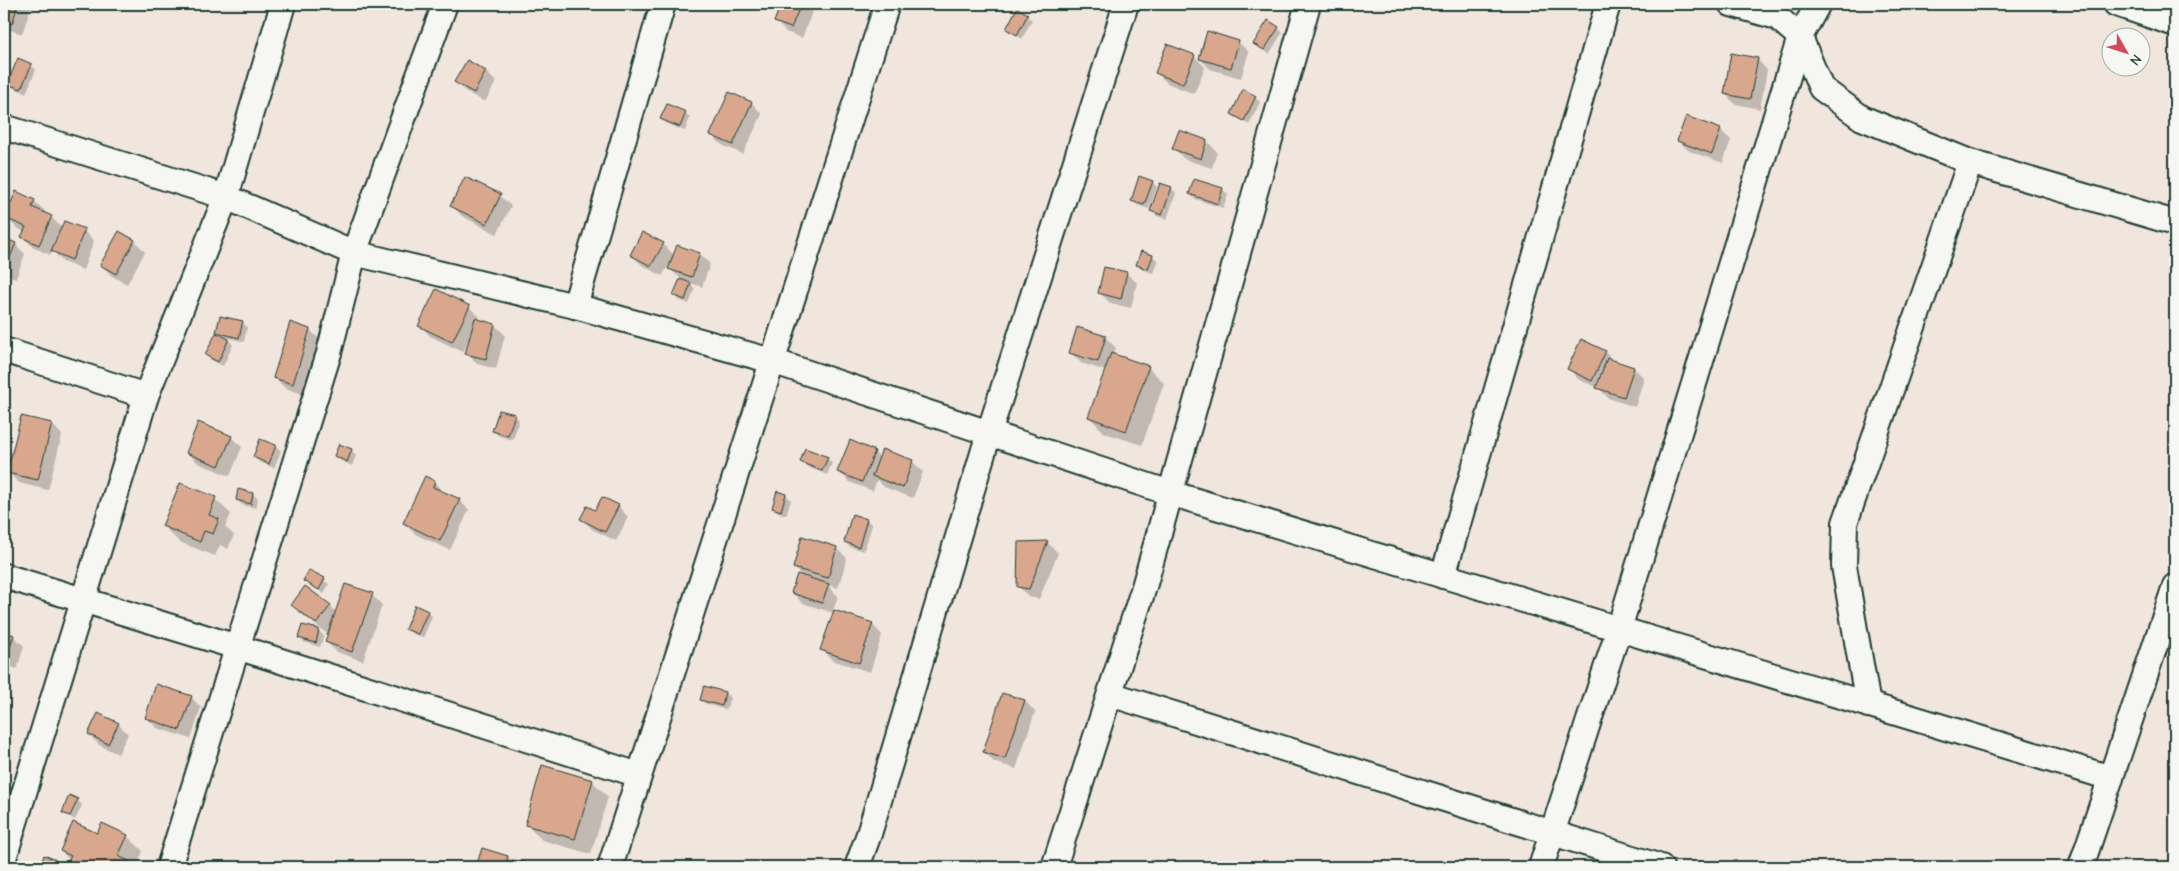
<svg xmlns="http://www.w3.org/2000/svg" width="2179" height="871" font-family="'Comic Neue',sans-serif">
	<rect width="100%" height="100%" fill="#f0e6de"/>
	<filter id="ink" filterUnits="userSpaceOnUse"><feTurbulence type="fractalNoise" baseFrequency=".02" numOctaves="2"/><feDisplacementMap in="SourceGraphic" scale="10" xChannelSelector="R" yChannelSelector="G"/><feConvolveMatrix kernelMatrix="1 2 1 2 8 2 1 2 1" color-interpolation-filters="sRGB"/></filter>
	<g filter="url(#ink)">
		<g fill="#0003">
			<polygon points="4,4 32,4 22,34 4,28"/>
			<polygon points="782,4 804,4 812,12 802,38 786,32 776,22"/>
			<polygon points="1018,10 1032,20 1022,39 1007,28"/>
			<polygon points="1278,28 1283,32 1269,54 1254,43"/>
			<polygon points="1238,42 1249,52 1241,78 1210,69 1200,58"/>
			<polygon points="1167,45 1194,56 1205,67 1194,94 1167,83 1156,72"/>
			<polygon points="4,54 9,60 4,75"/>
			<polygon points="1757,59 1767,70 1760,109 1735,104 1725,94"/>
			<polygon points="467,62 486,72 496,82 485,102 466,92 456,82"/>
			<polygon points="31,65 36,70 26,93 14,88 9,83"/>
			<polygon points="730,93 752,103 762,114 743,154 722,145 711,134"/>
			<polygon points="1255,97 1260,102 1249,125 1232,114"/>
			<polygon points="685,113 690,118 685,131 667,124 662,119"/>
			<polygon points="1720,130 1731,140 1723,163 1689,151 1679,141"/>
			<polygon points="1179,132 1207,141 1217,152 1212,168 1184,159 1174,148"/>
			<polygon points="465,178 500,196 511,206 497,234 462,216 452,206"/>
			<polygon points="1195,181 1223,190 1228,194 1223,208 1195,199 1190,194"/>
			<polygon points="1152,182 1157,187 1149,209 1137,205 1132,200"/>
			<polygon points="1171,188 1176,193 1167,219 1157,216 1152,211"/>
			<polygon points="34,201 45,211 44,214 51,217 62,228 84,231 94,241 83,270 63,262 52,250 50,255 33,247 23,237 25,232 17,228 6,218"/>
			<polygon points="119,233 135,241 145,252 127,284 112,276 101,265"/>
			<polygon points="4,239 15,244 25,254 16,278 4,274"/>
			<polygon points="663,244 674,255 699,254 710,264 702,287 688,282 695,289 689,304 679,300 675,295 681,279 670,269 673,258 662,276 642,265 631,254"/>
			<polygon points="1142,252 1153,256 1158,261 1153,273 1143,270 1138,265"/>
			<polygon points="1126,273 1137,283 1131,308 1110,303 1100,293"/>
			<polygon points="469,307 480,317 478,320 495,325 505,335 496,369 477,364 467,353 470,337 463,352 430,336 420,325"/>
			<polygon points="242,322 247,327 244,342 226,337 233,345 223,366 211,360 206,355 222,337 217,332"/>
			<polygon points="291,324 310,330 320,340 303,394 285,388 274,377"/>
			<polygon points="1105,337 1116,348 1113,355 1148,367 1164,383 1142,445 1105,433 1089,417 1106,371 1081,363 1070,352"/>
			<polygon points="1605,352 1615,362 1634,368 1644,378 1635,407 1608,398 1599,388 1579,380 1569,369"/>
			<polygon points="4,408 7,411 4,418"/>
			<polygon points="514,415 519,420 513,440 499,436 494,431"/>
			<polygon points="52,424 62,435 48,490 19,483 8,472"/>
			<polygon points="231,437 242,447 230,476 198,463 187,453"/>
			<polygon points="261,440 276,446 281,451 274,468 259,462 254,457"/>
			<polygon points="351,450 356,455 352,466 340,460 335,455"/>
			<polygon points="874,452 880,458 912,461 923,472 913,498 884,487 877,480 873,491 849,482 839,471"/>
			<polygon points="827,458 832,463 827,475 806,466 801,461"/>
			<polygon points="435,482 444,493 459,500 469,510 450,550 415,534 404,523"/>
			<polygon points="239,491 253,494 258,499 256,508 242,505 237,500"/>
			<polygon points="778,492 786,495 791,500 786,515 778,512 773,507"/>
			<polygon points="215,499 231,514 225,527 234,535 228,549 220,545 215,556 179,542 163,526"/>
			<polygon points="618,506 628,517 616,541 592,529 582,519"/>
			<polygon points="867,520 872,525 864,551 850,547 845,542"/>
			<polygon points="1048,543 1058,553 1039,599 1029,597 1018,586 1019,544"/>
			<polygon points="836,548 847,558 838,588 827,585 838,596 833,611 872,624 882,635 870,672 832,660 822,649 834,613 802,603 792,592 804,578 794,568"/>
			<polygon points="310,571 329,584 324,594 304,581"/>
			<polygon points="372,595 382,605 363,661 337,652 326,642 330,629 327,634 292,605 330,606 337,613"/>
			<polygon points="428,612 432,616 423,638 411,633 407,628"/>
			<polygon points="303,626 319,631 324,636 320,647 304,642 300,637"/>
			<polygon points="4,633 13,636 24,646 17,669 4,664"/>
			<polygon points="4,671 10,678 4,697"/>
			<polygon points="705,688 725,693 730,698 726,710 706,704 701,700"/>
			<polygon points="191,697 201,708 191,739 157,728 146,717"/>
			<polygon points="1025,701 1035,712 1016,769 994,762 984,752"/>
			<polygon points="118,724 128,734 118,754 99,745 89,734"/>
			<polygon points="592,781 608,797 591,854 542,840 526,824"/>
			<polygon points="77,800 82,805 75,820 63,813"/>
			<polygon points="97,835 127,836 143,851 136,867 76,867 61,851"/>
			<polygon points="482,849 508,857 512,861 525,863 529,867 477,867"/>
			<polygon points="45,857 56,861 60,867 41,867"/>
		</g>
		<g fill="#d9a78d" stroke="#1f3d34">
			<polygon points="4,4 18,4 12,24 4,21"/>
			<polygon points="781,4 801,4 791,28 774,22"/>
			<polygon points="1017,8 1028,14 1017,35 1006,29"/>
			<polygon points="1268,20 1279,27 1264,50 1253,44"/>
			<polygon points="1207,31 1239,41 1231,68 1199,59"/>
			<polygon points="1167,44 1195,55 1183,84 1155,73"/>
			<polygon points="1731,53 1758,58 1750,99 1724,94"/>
			<polygon points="18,58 32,64 21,89 7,84"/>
			<polygon points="467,60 486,71 474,93 454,82"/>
			<polygon points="1243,89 1256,96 1244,121 1231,114"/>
			<polygon points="729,92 752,102 733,145 710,135"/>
			<polygon points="667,104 686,112 680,127 660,119"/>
			<polygon points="1686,116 1721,129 1712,154 1677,141"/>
			<polygon points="1179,130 1207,140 1201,159 1172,149"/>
			<polygon points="1139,176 1153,181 1144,205 1131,201"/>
			<polygon points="465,177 501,194 487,224 450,206"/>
			<polygon points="1194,179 1223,188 1218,204 1189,194"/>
			<polygon points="1160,183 1172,187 1162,215 1150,211"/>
			<polygon points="16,191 35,200 32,207 52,216 39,245 21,237 26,227 5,218"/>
			<polygon points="64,221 85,229 72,260 51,251"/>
			<polygon points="119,231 135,240 116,274 100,265"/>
			<polygon points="642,232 664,243 651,266 630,255"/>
			<polygon points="4,238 16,243 5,269 4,268"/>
			<polygon points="677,245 700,253 692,277 668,269"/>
			<polygon points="1141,251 1153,255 1148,269 1136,265"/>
			<polygon points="1104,267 1127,272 1121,299 1098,293"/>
			<polygon points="680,279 691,283 685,300 673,295"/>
			<polygon points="436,289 470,306 452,342 418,326"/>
			<polygon points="220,316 243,321 239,338 216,332"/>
			<polygon points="475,318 495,324 486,359 465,354"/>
			<polygon points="290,322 310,329 293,384 273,378"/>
			<polygon points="1077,327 1106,336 1098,362 1069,353"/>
			<polygon points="216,333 229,339 218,362 205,355"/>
			<polygon points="1581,339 1606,351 1592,381 1567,369"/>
			<polygon points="1111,353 1149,366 1126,431 1088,417"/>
			<polygon points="1607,358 1634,367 1624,397 1596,388"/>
			<polygon points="499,410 515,414 508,436 492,431"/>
			<polygon points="21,416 52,423 38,480 7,473"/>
			<polygon points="198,422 232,436 219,466 186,453"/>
			<polygon points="260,439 276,445 269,464 253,457"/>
			<polygon points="850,440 875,451 862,482 837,472"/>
			<polygon points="339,444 352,449 347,462 334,456"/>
			<polygon points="805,448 828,457 822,471 800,462"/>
			<polygon points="882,449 913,460 903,488 872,476"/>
			<polygon points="425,476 435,481 433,487 460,499 440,541 403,523"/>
			<polygon points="180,483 216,497 209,515 219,519 213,534 204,531 200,542 162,526"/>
			<polygon points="238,489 253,493 251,504 236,500"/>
			<polygon points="777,491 786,494 781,511 772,508"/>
			<polygon points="602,497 619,505 605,532 580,519 587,506 595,510"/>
			<polygon points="852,514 867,519 859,547 844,542"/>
			<polygon points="802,536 837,547 828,578 793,568"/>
			<polygon points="1048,541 1029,589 1017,587 1018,542"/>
			<polygon points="309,570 325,578 319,590 303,581"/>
			<polygon points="797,574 829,584 822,603 791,593"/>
			<polygon points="345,584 373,593 352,652 325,642"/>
			<polygon points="305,586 331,605 316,624 291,605"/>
			<polygon points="415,605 428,611 418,634 405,629"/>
			<polygon points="834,610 873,623 859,663 820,650"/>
			<polygon points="302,625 319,629 316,643 298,638"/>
			<polygon points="4,631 14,635 6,659 4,658"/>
			<polygon points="156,684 192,696 180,730 145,718"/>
			<polygon points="704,686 725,692 722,706 700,700"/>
			<polygon points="1002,693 1025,700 1005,759 983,752"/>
			<polygon points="98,713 119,723 108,744 88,734"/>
			<polygon points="542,765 593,780 575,839 525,825"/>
			<polygon points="69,795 78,799 70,816 62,813"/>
			<polygon points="73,822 97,833 102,823 128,835 118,856 129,861 127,867 82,867 68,861 71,856 60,851"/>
			<polygon points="482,848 508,856 505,867 476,867"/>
			<polygon points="44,855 56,860 54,867 40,867"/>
			<polygon points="512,860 525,862 523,867 510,867"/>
		</g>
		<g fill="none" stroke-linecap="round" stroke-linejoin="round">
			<defs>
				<g id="street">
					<polyline points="1731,4 1777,17 1800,37 1821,88 1862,118 1970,162 2175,223"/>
					<polyline points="2116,4 2175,24"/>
					<polyline points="4,127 226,197 283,4"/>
					<polyline points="575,306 663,4"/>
					<polyline points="4,350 146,396"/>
					<polyline points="4,576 237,647 639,775"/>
					<polyline points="1443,576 1608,4"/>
					<polyline points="1110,694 1661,867"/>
					<polyline points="1868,705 1844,566 1845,523 1970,162"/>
					<polyline points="4,858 146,396 226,197 354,253 575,306 772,361 1170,493 2111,778"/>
					<polyline points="169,867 329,353 354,253 445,4"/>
					<polyline points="610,867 887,4"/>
					<polyline points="857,867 869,834 989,433 1126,4"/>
					<polyline points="1054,867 1144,587 1308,4"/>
					<polyline points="1541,867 1619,629 1800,37 1818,4"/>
					<polyline points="2081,867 2175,586"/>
				</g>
			</defs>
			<use href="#street" stroke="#1f3d34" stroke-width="28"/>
			<use href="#street" stroke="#f6f6f2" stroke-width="24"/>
		</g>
	</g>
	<rect width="2179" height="871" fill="none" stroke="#f6f6f2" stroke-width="20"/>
	<rect x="10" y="10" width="2159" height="851" fill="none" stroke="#1f3d34" stroke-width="2" filter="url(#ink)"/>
	<g transform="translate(2126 52) rotate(129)"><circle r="24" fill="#f6f6f2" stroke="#a0aca6"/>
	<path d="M0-4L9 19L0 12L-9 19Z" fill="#d1495b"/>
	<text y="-8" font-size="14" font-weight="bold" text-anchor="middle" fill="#1f3d34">N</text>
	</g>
</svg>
